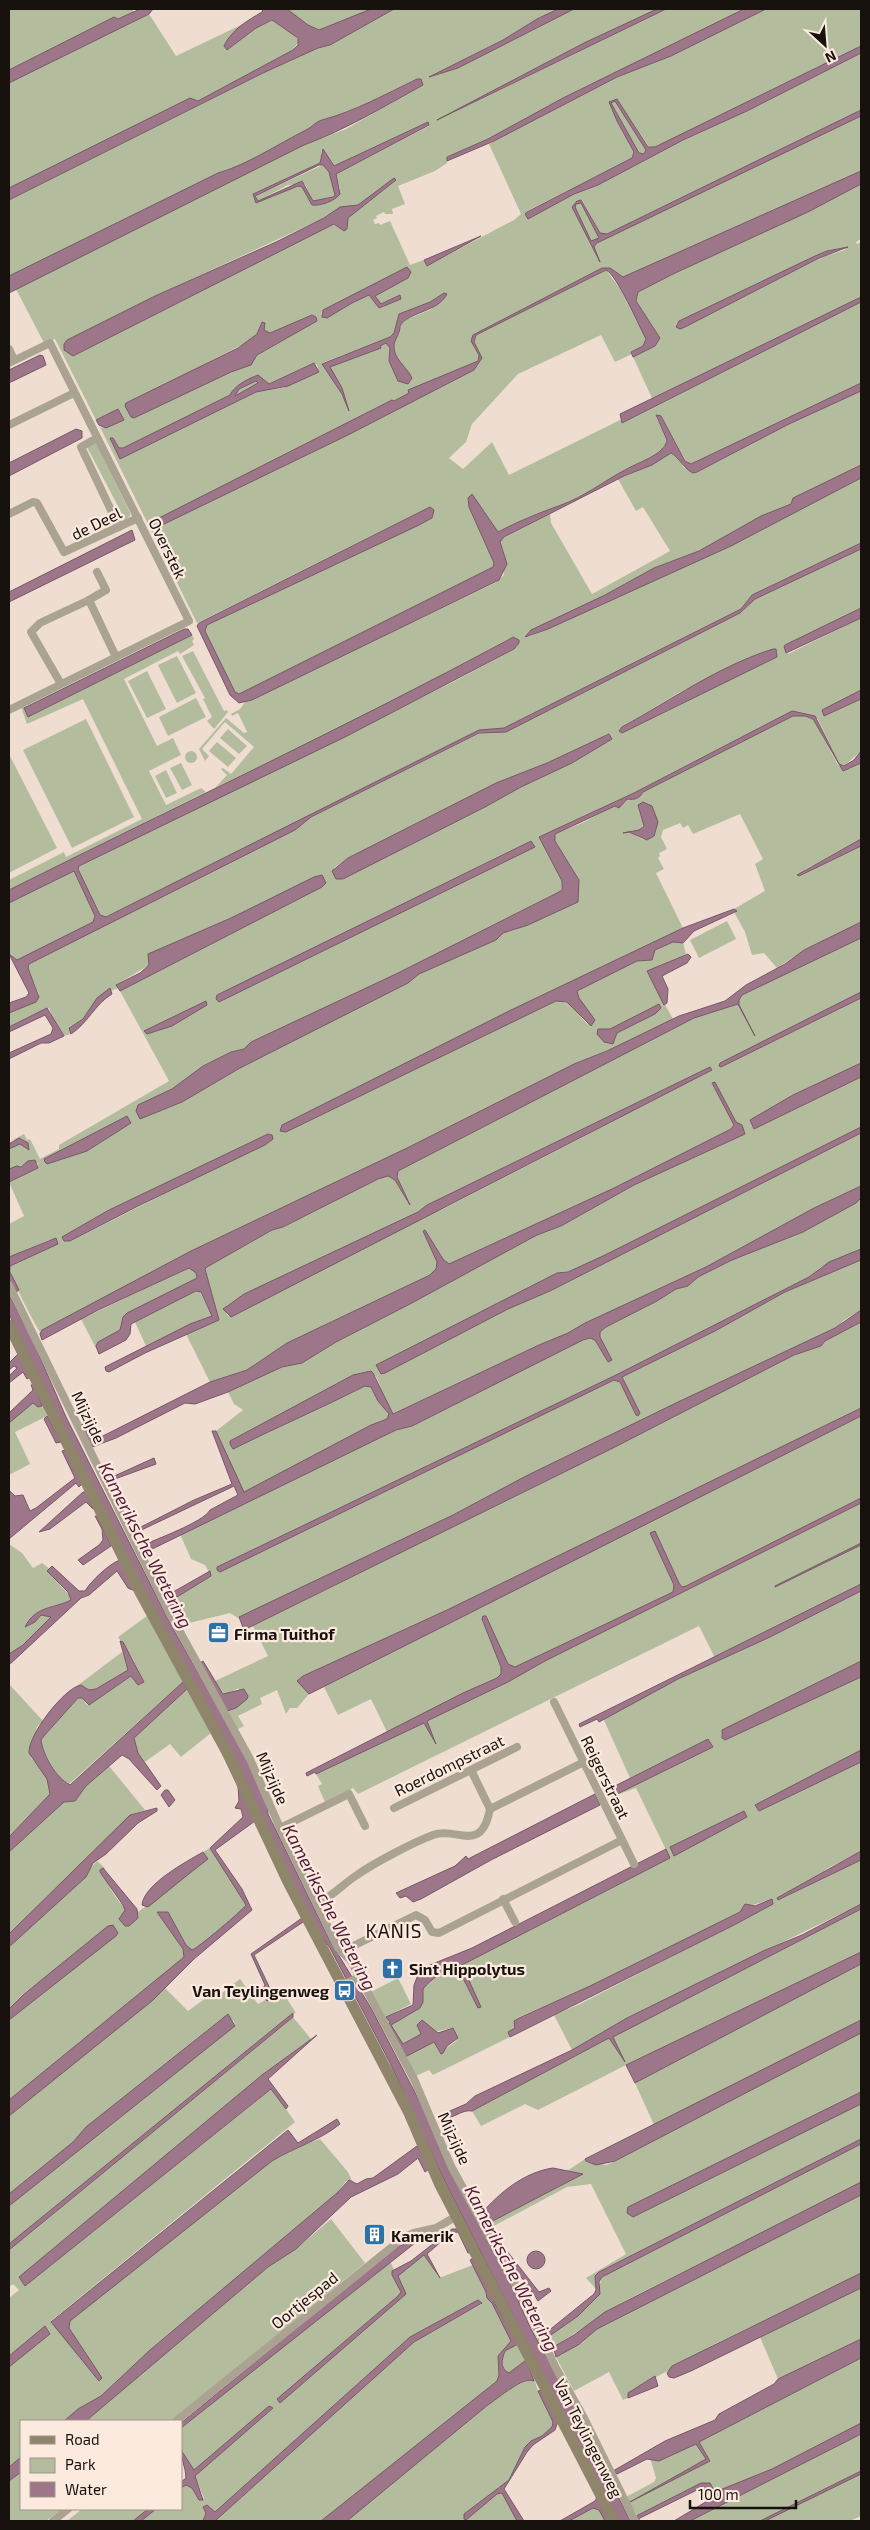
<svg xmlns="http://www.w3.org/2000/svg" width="870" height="2530" font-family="'Exo 2',sans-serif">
	<rect width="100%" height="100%" fill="#efddd2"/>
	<g fill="#b3bd9e" fill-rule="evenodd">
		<polygon points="9,9 132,9 134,12 118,19 114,17 9,70"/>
		<polygon points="287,9 371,9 319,30 308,25"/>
		<path d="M 394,9 L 558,9 L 537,19 L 503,40 L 430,77 L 458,68 L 574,9 L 657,9 L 584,43 L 438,120 L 666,9 L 744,9 L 563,98 L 488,139 L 447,157 L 447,163 L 435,171 L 398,186 L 405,204 L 392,209 L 393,214 L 385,214 L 384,212 L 376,216 L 377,218 L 373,220 L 375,224 L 379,223 L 380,225 L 390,221 L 410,265 L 424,260 L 427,266 L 514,220 L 521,214 L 489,144 L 617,77 L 671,56 L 766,9 L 861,9 L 861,46 L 655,147 L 649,147 L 617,99 L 610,102 L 617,121 L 634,152 L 632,158 L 527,211 L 528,219 L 574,194 L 598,185 L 683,140 L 747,111 L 861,53 L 861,110 L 607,234 L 600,233 L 582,200 L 572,207 L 600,262 L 594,247 L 601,240 L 861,116 L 861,171 L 623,278 L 613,270 L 602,268 L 473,335 L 471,341 L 479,355 L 478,361 L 409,390 L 409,393 L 394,401 L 392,400 L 157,519 L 158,527 L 348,435 L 474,370 L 482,358 L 474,342 L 476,335 L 606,270 L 621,290 L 646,339 L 643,346 L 631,352 L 632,354 L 615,362 L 601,335 L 518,374 L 472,424 L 466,442 L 449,458 L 463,469 L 492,442 L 509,475 L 620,420 L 623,423 L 861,302 L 861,383 L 691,464 L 686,461 L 661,416 L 656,417 L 667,440 C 665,455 636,463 625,470 C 604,481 584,497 561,505 C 539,513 519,521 498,532 L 472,494 L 469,507 L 494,563 L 493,567 L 239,694 L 235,692 L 205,631 L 207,625 L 429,519 L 432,518 L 430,507 L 197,623 L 99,425 L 102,428 L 118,409 L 96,420 L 55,339 L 44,343 L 16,289 L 231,180 L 304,145 L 346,129 L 422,85 L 421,80 L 416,79 C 386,94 355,110 322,120 C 317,122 312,127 306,130 C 278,144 248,165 218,173 L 9,276 L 9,200 L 263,73 L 318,48 L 330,45 ZM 428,122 L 429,126 L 336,174 L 340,189 L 335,199 L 320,205 L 312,205 L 302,187 L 298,186 L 256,203 L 254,193 L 320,163 L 322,149 L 334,166 ZM 396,180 L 348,218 L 347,229 L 344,231 L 334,224 L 73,356 L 64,344 L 67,340 L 155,296 L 324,218 L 340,207 L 358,205 ZM 408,267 L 375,296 L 381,304 L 400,295 L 378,307 L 369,295 L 352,303 L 327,318 L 321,314 L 323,310 ZM 444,293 L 447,294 L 430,310 L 407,319 L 400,326 C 400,334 395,337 394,345 C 393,356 402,366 409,373 L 389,361 L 390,348 L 386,343 L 329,367 L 342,388 L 349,410 L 342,394 L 322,363 L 390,337 L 394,333 L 399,314 L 430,302 ZM 312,315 L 316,317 L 317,321 L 257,355 L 251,365 L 231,372 L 134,417 L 131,417 L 195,369 L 249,341 L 257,334 L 261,323 L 264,330 L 270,333 ZM 314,363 L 317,365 L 319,372 L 282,388 L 256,392 L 120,459 L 119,448 L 123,448 L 230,395 L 254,377 L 258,375 L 268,384 Z"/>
		<polygon points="149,14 176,56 243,24 230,35 224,46 227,50 256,28 273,20 295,36 299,41 293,50 198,101 190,98 9,188 9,83"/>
		<polygon points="615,101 646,150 644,154 639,153 611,103"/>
		<polygon points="323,165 329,172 335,195 333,197 313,201 305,184 288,185 258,201 255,196"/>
		<path d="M 861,184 L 861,239 L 856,242 L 857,244 L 861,242 L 861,297 L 652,398 L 633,357 L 655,346 L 660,338 L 636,301 L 638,292 L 673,274 L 808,212 ZM 847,247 L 845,250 L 819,258 L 685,327 L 675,325 L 827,251 Z"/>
		<polygon points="581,203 600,238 591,242 575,207 576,204"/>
		<polygon points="256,381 258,383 235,396 239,389"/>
		<path d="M 861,391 L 861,465 L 794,498 L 791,504 L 761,516 L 699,551 L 654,568 L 526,638 L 731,546 L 861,478 L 861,543 L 752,595 L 741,609 L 504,728 L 479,730 C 354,792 231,856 106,917 L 100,915 L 78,869 L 79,866 L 457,680 L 514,649 L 513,637 L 354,721 L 215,788 L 227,775 L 221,769 L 223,768 L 231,774 L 254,747 L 225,722 L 202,749 L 209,756 L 205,761 L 199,749 L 226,718 L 244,733 L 247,732 L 238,713 L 232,716 L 231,714 L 240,709 L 245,702 L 495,583 L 504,575 L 500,540 L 550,514 L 551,523 L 592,594 L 670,551 L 643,507 L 636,511 L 618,479 L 652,465 L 671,453 L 680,460 L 684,468 L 709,466 L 789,424 Z"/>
		<polygon points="96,443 130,513 130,516 125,520 119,516 120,510 87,447"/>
		<path d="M 861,549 L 861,608 L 784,646 L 788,654 L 861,618 L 861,690 L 822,710 L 825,716 L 861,699 L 861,751 L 844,766 L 839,764 L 818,719 L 792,711 L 634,793 L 539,837 L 562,881 L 561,890 L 557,893 L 396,974 L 251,1042 L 244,1049 L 231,1052 L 203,1066 L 185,1081 L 161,1096 L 140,1119 L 182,1102 L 240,1068 L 407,983 L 419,974 L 496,940 L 503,933 L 515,930 L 579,880 L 555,841 L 555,834 L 584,822 L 627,799 C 635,800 639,799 643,792 L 793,716 L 805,716 L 813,719 L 838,765 L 849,769 L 861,763 L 861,839 L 806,869 L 799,876 L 861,846 L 861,922 L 804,950 L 777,968 L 764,953 L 752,955 L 745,932 L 734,912 L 736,911 L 734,909 L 765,891 L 755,864 L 763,859 L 740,814 L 693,834 L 688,825 L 683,828 L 680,823 L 663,830 L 661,837 L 667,849 L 659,853 L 660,856 L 658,858 L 664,869 L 656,873 L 683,928 L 511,1010 L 282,1125 L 280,1131 L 286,1132 L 556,1001 L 569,1003 L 588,1025 L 577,991 L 637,961 L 652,960 L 655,950 L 673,942 L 683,943 L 686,954 L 647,972 L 673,1019 L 607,1051 L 574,1064 L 407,1148 L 191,1251 L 40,1332 C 32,1319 10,1278 10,1266 L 58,1244 L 49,1240 L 9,1257 L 9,1224 L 24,1216 L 9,1182 L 38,1168 L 38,1163 L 27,1164 L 9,1169 L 9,1149 L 21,1144 L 27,1150 L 19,1138 L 9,1142 L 24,1134 L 27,1140 L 30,1139 L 40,1159 L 59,1149 L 59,1145 L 169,1081 L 120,991 L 314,891 L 231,918 L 149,954 L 149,965 L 116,985 L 118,988 L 111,991 L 110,989 L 97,998 L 83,1019 L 69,1027 L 71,1034 L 64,1036 L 56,1026 L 49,1008 L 9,1027 L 9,1013 L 38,999 L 39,994 L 28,968 L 29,964 L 311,817 L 480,733 L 506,732 L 740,613 L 755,599 ZM 773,649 L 772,660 L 748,670 L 622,733 L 622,727 L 680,692 L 749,658 ZM 609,734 L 612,739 L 572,763 L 521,787 L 343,879 L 334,868 L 348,858 L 496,783 L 547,763 ZM 644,824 L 654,836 L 647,840 L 642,839 L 629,832 L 639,830 ZM 530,841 L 534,847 L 219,1002 L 216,999 L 217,995 ZM 656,1005 L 640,1022 L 617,1033 L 615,1040 L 609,1044 L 597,1034 L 601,1029 L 610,1029 ZM 127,1116 L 131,1123 L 87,1151 L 47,1164 L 44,1160 ZM 268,1134 L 272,1135 L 182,1185 L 71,1241 L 64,1241 L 62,1237 L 109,1210 Z"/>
		<polygon points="192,635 194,639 192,641 194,645 180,654 178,651 124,679 157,746 173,738 181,755 149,771 166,805 201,788 206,792 9,890 9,880 64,852 66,857 142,819 83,699 27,724 21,707 26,707 29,717"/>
		<polygon points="193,651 224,711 227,710 228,712 214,729 207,721 212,717 203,699 205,698 182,656"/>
		<polygon points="177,656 196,693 177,703 158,665"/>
		<polygon points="147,671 166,709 147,718 128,681"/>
		<polygon points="196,698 206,717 168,736 159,717"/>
		<polygon points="86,719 134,817 72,848 23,750"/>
		<polygon points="228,729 247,746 239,754 220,738"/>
		<polygon points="217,742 236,758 228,767 209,751"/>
		<circle cx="191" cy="757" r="6"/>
		<polygon points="9,754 57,848 9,873"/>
		<polygon points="181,763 192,785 182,790 170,768"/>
		<polygon points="166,770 177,793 166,798 155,776"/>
		<polygon points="70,871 74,871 95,916 93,922 17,960 9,954 9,903 58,879"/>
		<polygon points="727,921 736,939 699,958 690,940"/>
		<path d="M 861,938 L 861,992 L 719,1066 L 721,1067 L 861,998 L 861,1063 L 793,1095 L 750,1120 L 754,1129 L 861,1077 L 861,1127 L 605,1255 L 568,1272 L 557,1274 L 376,1365 L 385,1373 L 508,1309 L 550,1291 L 861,1133 L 861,1186 L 814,1208 L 706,1267 L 585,1323 L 568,1333 L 539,1345 L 392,1414 L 376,1376 L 353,1375 L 230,1441 L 232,1448 C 277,1427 322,1408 365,1386 L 371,1386 L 378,1400 L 389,1415 L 387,1419 L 371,1425 L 244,1493 L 216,1431 L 243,1410 L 234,1404 L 228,1392 L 282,1367 L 302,1363 L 336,1342 L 410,1304 L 537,1235 L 561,1226 L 634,1185 L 745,1134 L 742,1125 L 736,1122 L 715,1082 L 712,1083 L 734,1125 L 731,1129 L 614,1188 L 449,1264 L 443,1259 L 425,1230 L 423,1231 L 437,1262 L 436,1269 L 430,1275 L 287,1343 L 247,1370 L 210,1382 L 186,1334 L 219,1320 L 205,1269 L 207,1267 L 272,1230 L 283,1227 L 378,1179 L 388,1176 L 395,1180 L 410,1205 L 397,1177 L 398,1171 L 694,1018 L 738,1004 L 755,1036 L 739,1005 L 739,1000 L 742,995 ZM 710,1067 L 583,1137 L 445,1208 L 419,1219 L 231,1316 L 227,1315 L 226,1306 L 244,1294 L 419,1212 L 427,1205 Z"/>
		<polygon points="861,1198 861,1249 821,1267 809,1277 616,1375 217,1567 217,1570 305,1531 614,1380 620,1382 636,1415 622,1377 715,1331 785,1292 861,1260 861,1310 844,1320 837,1327 678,1402 526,1476 453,1515 246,1614 238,1618 230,1613 185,1624 172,1600 211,1576 205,1565 191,1559 180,1534 396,1430 412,1426 583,1340 590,1338 595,1340 608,1362 612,1360 600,1337 600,1332 606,1327 657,1301 676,1289 688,1286 698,1277 732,1260 803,1232"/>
		<polygon points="189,1268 196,1273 197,1278 127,1313 120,1330 96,1346 99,1354 81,1319"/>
		<polygon points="199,1290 212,1316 190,1324 146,1346 135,1322"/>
		<polygon points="861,1322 861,1408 447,1610 303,1676 306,1691 309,1694 297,1708 290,1708 286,1714 277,1690 260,1698 262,1704 238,1716 244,1726 236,1730 227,1711 239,1688 225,1695 215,1681 268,1656 253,1626 613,1448 794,1355 821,1346 825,1341"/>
		<polygon points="33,1403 42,1403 47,1416 15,1432 30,1464 9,1475 9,1423"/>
		<polygon points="861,1416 861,1498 686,1586 682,1587 679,1583 650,1533 674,1585 673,1592 515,1667 508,1664 486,1616 501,1667 501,1674 497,1678 387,1732 371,1699 338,1715 323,1685"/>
		<polygon points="861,1503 861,1543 775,1587 861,1545 861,1584 715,1658 699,1626 358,1794 353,1788 325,1802 318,1786 322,1784 316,1774 424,1723 437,1743 426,1721 508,1682 545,1661"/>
		<path d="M 9,1544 L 22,1553 L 33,1568 L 42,1563 L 50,1569 L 47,1571 L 71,1597 L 71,1600 C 54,1609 35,1606 25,1626 L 35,1622 L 41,1615 L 51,1617 L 50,1620 L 23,1645 L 9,1654 Z"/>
		<path d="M 861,1591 L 861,1661 L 723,1730 L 721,1734 L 725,1740 L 861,1677 L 861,1750 L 755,1805 L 759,1811 L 861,1762 L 861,1851 L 830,1867 L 779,1900 L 861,1860 L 861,1904 L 627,2018 L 572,2050 L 554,2015 L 580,2004 L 773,1904 L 772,1899 L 743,1908 L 740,1912 L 590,1986 L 519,2017 L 515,2021 L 515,2029 L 508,2032 L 510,2037 L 433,2075 L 429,2070 L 416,2076 L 405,2057 L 434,2042 L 441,2054 L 443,2053 C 447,2044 455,2045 458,2038 L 451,2028 L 435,2032 L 422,2021 L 421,2034 L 399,2046 L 371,1992 L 398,1978 L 411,2004 L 386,2017 L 394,2024 L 423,2002 L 423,1989 C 433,1978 443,1972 458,1968 L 478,2008 L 480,2007 L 462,1965 L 670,1858 L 636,1788 L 611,1797 L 713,1747 L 708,1739 L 630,1778 L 603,1718 L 678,1679 L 768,1638 ZM 743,1811 L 747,1817 L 675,1855 L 671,1847 Z"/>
		<path d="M 147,1616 L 183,1682 L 68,1785 C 56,1775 44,1756 41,1740 L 78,1698 L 82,1698 L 87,1705 L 132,1676 L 138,1685 L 144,1682 L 133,1659 L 118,1637 Z"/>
		<polygon points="122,1652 129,1667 128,1670 96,1689 89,1690 84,1686 77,1686"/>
		<path d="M 9,1684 L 43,1721 L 37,1727 L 31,1758 C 40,1765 52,1781 50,1794 L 9,1837 Z"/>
		<polygon points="187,1689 211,1733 181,1757 170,1744 145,1762 138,1753 134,1738"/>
		<polygon points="109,1766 145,1810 130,1815 9,1934 9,1852 64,1802 75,1801 86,1786"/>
		<path d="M 210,1848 L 246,1905 L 244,1908 L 209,1940 L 192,1950 L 186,1945 L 168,1913 L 158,1914 C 166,1921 186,1946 184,1957 L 9,2100 L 9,2020 L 118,1933 L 65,1962 L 23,1994 L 9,2009 L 9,1947 L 86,1877 L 90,1868 L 97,1861 L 106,1869 L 103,1868 C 107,1888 121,1908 138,1918 L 138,1912 L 208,1859 L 203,1852 Z"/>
		<polygon points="861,1909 861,1952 626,2065 538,2110 525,2104 481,2126 472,2111 609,2038 625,2062 613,2037"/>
		<polygon points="861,1964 861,2020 654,2125 635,2083"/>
		<polygon points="240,1979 258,2004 282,1991 296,2013 293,2013 9,2244 9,2206 235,2026 234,2021 222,2018 86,2127 73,2142 9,2194 9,2116 152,2001 165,1988 188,2011 210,1995 214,1999"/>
		<polygon points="293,2017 311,2039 262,2075 19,2277 25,2286 272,2089 295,2122 51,2321 66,2338 69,2321 272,2161 296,2148 320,2139 348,2172 352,2181 346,2181 337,2193 150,2350 101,2396 78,2409 64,2421 21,2421 21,2457 9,2467 9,2367 50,2334 45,2326 9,2356 9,2298 19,2290 13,2284 9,2287 9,2250"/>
		<polygon points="861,2033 861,2092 658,2194 633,2217 861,2104 861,2139 599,2272 595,2276 597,2290 586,2278 626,2254 591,2184 567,2187 490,2228 487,2224 582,2174 567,2171 585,2159 586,2161 606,2165 615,2161"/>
		<polygon points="861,2144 861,2182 623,2302 555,2346 554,2350 548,2337 578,2316 596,2298 602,2277"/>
		<polygon points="861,2195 861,2273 715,2344 628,2393 628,2398 623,2400 609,2372 574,2391 556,2357 578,2345 597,2329"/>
		<polygon points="331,2219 365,2263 171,2421 86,2421 268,2267 296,2249"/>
		<polygon points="424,2255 439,2278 473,2265 486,2292 487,2298 492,2303 511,2341 498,2356 499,2375 497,2381 321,2521 215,2521 414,2342 482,2304 478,2300 410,2337 215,2512 203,2507 206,2513 203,2521 141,2521 156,2509 181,2509 181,2488 186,2485 192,2488 199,2500 204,2498 195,2476 201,2466 194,2470 181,2450 181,2428 390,2261 394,2270 392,2275 401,2292 398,2296 277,2399 405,2294 398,2276"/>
		<polygon points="861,2288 861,2339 778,2379 760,2337"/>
		<path d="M 518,2344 L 526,2360 L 509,2374 C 499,2367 501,2360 505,2351 Z"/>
		<polygon points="861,2358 861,2423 772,2469 715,2492 710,2483 701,2483 637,2515 626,2497 654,2482 656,2478 650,2458 659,2461 696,2443 706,2459 631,2502 710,2460 699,2442"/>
		<polygon points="534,2378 538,2391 553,2422 552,2427 542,2436 531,2441 509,2480 464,2514 466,2520 497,2494 502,2493 517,2521 347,2521 489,2404 513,2387"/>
		<polygon points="861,2434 861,2471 760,2521 690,2521"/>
		<polygon points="21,2472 21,2509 62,2509 46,2521 9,2521 9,2481"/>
		<polygon points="861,2474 861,2516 850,2521 765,2521"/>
		<polygon points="593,2508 599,2510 605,2521 569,2521"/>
		<polygon points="82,2509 148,2509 133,2521 67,2521"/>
	</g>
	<g fill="#9e768a" stroke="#765865" fill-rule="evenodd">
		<polygon points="140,9 153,9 149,14 9,83 9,70 114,17 118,19"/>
		<path d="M 263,9 L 287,9 L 308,25 L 319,30 L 371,9 L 394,9 L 330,45 L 318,48 L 263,73 L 9,200 L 9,188 L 190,98 L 198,101 L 293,50 L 298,45 L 298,38 L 272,20 L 256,28 L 227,50 L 224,46 C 231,30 247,21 262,12 Z"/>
		<polygon points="558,9 574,9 458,68 429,77 503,40 537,19"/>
		<polygon points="657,9 666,9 437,120 584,43"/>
		<polygon points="744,9 766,9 671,56 617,77 494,141 447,161 447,157 488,139 563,98"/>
		<path d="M 861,46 L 861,53 L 747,111 L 683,140 L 598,185 L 574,194 L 528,219 L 525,214 L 527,212 L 632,158 L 634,152 L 617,121 L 609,102 L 617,99 L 648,147 L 655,147 ZM 615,101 L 646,150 L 644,154 L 639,153 L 611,103 Z"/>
		<path d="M 417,79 L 421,79 L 423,85 C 383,107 345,130 304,145 L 9,293 L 9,276 L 218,173 C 247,165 278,144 306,130 C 312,127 317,121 322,120 C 355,111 386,94 417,79 Z"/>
		<path d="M 861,110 L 861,116 L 597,243 L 594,247 L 600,262 L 572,207 L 577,201 L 581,200 L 600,233 L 607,234 ZM 581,203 L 599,238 L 591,241 L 575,207 L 576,204 Z"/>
		<path d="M 428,122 L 429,125 L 336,174 L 340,194 C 335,201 321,206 312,205 L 302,187 L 298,186 L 256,203 L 253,194 L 320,163 L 323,149 L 334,166 ZM 319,165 L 323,165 L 329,172 L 335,195 L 333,197 L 313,201 L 302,181 L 258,201 L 255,196 Z"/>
		<path d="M 861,171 L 861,184 L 808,212 L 673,274 L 638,292 L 636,301 L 660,338 L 655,346 L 633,357 L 631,352 L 643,346 L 646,339 C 639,326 617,275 606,270 L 476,335 L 474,342 L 482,358 L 474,370 L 348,435 L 158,527 L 157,519 L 392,400 L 394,401 L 409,393 L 408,390 L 478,361 L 479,355 L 471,341 L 473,335 L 602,268 L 610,268 L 623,277 Z"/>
		<polygon points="394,178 396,180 348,218 347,229 344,231 334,224 73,356 64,350 64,344 67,340 155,296 276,242 324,218 340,207 358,205"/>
		<polygon points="481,236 427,266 424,260"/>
		<polygon points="848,247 819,258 685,327 680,329 676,327 679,321 815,256 827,251"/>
		<polygon points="407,267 411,272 408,278 375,296 381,304 400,295 401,299 379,308 369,295 352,303 327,318 322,317 323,310"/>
		<path d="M 444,293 L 447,294 C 437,313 409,311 400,326 C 400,334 395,338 394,345 C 393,359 407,367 412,378 L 408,384 L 398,381 L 389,361 L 390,348 L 386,343 L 380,346 L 381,348 L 330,367 L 342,388 L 349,411 L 342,394 L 322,364 L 390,337 L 394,333 L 399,314 L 430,302 Z"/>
		<polygon points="861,297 861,302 622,423 620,414"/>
		<polygon points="312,315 316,317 317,321 257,355 251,365 231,372 134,418 131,417 125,406 126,403 238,348 257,334 262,322 265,323 264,330 270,333"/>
		<polygon points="40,355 43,356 46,365 9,383 9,370"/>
		<path d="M 314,363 L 319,372 L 288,386 L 256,392 L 120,459 L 110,438 L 113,438 L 119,448 L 123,448 L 230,395 C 235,385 248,379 258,375 L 269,384 ZM 256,381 L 258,383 L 235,396 L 239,389 Z"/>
		<path d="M 861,383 L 861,391 L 789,424 L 697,472 L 693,473 C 683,468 680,458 671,453 L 652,465 L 624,476 L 504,537 L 500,542 L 507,564 L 499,580 L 252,700 L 239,703 L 230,695 L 197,626 L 199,623 L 430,507 L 434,510 L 432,518 L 417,526 L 207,625 L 205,631 L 235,692 L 239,694 L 493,567 L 494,563 L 469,507 L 468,498 L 472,494 L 498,532 C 519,521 539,513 561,505 C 584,497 604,481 625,470 C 636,463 665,455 667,440 L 656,415 L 661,416 L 685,461 L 691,464 Z"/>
		<polygon points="118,409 124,420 106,428 99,425 96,420"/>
		<polygon points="76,429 82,431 82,438 9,476 9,463"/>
		<polygon points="861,465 861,478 731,546 548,629 525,637 531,630 605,595 654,568 699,551 761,516 791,504 793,498"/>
		<polygon points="132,530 135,540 9,602 9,592"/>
		<path d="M 861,543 L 861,549 L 755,599 L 740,613 L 506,732 L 479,733 L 311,817 L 295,830 L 29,964 L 28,968 L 39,997 L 36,1002 L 9,1013 L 9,1003 L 26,997 L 29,993 L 9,954 L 17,960 L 93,922 L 95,916 L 74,871 L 9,903 L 9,890 C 175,807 344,728 508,640 L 513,637 L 519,640 L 519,643 L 514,649 L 345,737 L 79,866 L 78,869 L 100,915 L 106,917 L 479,730 L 504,728 L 741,609 L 752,595 Z"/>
		<polygon points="861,608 861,618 786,653 784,646 787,644"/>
		<polygon points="184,629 188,629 192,635 28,717 24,708"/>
		<path d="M 773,649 L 776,649 L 777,657 L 626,731 L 622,733 L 619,731 L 622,727 C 671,700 719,666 773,649 Z"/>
		<polygon points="861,690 861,699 824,716 822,710"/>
		<path d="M 792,711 L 815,716 L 839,764 L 844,766 L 854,760 L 861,751 L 861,763 L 843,771 L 813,719 L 805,716 L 793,716 L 643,792 C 639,799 635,800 627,799 L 619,808 L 615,806 L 555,834 L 555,841 L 579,880 L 578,902 L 528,925 L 503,933 L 496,940 L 419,974 L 408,983 L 240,1068 L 182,1102 L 140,1119 L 136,1111 L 138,1105 L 172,1089 L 203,1066 L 231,1052 L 244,1049 L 251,1042 L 396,974 L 557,893 L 562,890 L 562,881 L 539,837 L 634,793 Z"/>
		<polygon points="609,734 612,739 572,763 521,787 485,807 343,879 336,879 332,871 348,858 496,783 547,763"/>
		<polygon points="643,802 652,806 658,822 654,836 647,840 629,832 623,833 639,830 644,826 638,805"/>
		<polygon points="861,839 861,846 799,876 797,875"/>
		<polygon points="531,841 535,847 219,1002 216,999 217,995"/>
		<polygon points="322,875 326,883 322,887 120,991 116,985 140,973 149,965 148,954 231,918 314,877"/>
		<polygon points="734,909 737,911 694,931 683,943 673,942 655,950 652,960 637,961 577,991 579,998 595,1020 591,1026 567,1002 556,1001 286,1132 280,1131 282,1125 511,1010 683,928"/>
		<polygon points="861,922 861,938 742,995 739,1000 739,1005 755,1036 738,1004 694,1018 398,1171 397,1177 410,1205 395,1180 388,1176 378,1179 283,1227 272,1230 207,1267 205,1269 219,1320 145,1353 109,1372 106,1371 105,1367 190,1324 212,1316 201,1292 196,1291 131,1324 130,1334 126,1340 99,1354 96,1346 98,1342 120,1330 123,1317 127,1313 197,1278 196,1273 189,1268 98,1310 42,1340 40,1334 42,1330 191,1251 407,1148 574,1064 607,1051 679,1016 725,1001 746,985 785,964 804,950"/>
		<polygon points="688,954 691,957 687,963 662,976 668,989 667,1003 664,1005 647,971"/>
		<path d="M 110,988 L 112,994 C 95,1004 88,1023 71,1034 L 69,1028 L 83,1019 L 97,998 Z"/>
		<polygon points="861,992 861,998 721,1067 719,1066 720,1063"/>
		<polygon points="206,1001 207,1005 172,1026 147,1034 144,1031"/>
		<polygon points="659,1004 661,1008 655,1014 617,1033 613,1044 604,1042 597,1034 598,1029 610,1029"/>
		<polygon points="47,1008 64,1036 49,1043 41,1043 9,1059 9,1053 51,1034 53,1028 45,1015 9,1032 9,1027"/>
		<polygon points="861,1063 861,1077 754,1129 750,1120 793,1095"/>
		<polygon points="710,1067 712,1070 231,1317 223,1309 244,1294 418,1212 427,1205"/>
		<polygon points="715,1082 736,1122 742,1125 745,1134 634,1185 561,1226 537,1235 410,1304 336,1342 302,1363 282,1367 228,1392 195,1404 185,1403 116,1438 92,1447 81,1425 83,1424 93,1441 210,1382 247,1370 287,1343 430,1275 436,1269 437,1262 423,1231 425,1230 443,1259 449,1264 614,1188 731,1129 734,1125 712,1083"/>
		<polygon points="127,1116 131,1123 87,1151 47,1164 45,1162 44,1159"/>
		<polygon points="861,1127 861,1133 550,1291 508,1309 385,1373 381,1374 376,1365 557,1273 568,1272 605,1255"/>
		<polygon points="268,1134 272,1135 273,1139 265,1145 138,1206 70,1241 64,1241 62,1237 109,1210"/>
		<polygon points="19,1138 28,1143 29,1150 20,1144 9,1149 9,1144"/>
		<polygon points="35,1160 38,1168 9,1182 9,1169 17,1166 21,1167 28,1161"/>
		<path d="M 861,1186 L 861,1198 L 856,1203 L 803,1232 L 732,1260 L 698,1277 L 688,1286 L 676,1289 L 657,1301 L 606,1327 L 600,1332 L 600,1337 L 612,1360 L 608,1362 L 595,1340 L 590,1338 L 583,1340 L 412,1426 L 396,1430 L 144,1553 L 141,1546 C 154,1540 204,1522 210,1510 L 238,1495 L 234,1486 L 133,1534 L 128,1516 L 135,1530 L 194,1500 L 232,1484 L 212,1431 L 216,1431 L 244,1492 L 371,1425 L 387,1419 L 389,1414 L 378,1401 L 371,1387 L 365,1386 C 322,1408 277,1427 233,1449 L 230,1444 L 230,1441 L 353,1375 L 371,1371 L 373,1373 L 393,1414 L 539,1345 L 568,1333 L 585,1323 L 706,1267 L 814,1208 Z"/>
		<polygon points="56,1238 58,1244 10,1266 10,1272 19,1290 16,1292 9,1279 9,1257"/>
		<polygon points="861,1249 861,1260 785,1292 715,1331 622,1377 640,1413 638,1416 636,1415 620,1382 614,1380 220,1572 217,1570 217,1567 616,1375 809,1277 829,1262"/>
		<polygon points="9,1295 32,1339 66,1417 172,1627 243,1752 267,1804 268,1814 330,1941 371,2008 421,2104 447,2166 506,2274 531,2329 580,2418 630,2521 618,2521 447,2186 390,2063 330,1948 309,1918 254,1955 274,1997 267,2001 261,1991 265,1985 251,1954 302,1918 9,1314"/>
		<polygon points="861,1310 861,1322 825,1341 821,1346 794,1355 613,1448 244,1630 239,1617 453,1515 526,1476 678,1402 835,1328"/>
		<polygon points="19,1353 30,1377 27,1379 23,1372 9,1383 9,1376 17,1368 14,1366 9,1370 9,1363"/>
		<polygon points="34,1384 42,1406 38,1407 33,1403 9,1423 9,1413 33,1390 31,1385"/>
		<polygon points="861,1408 861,1416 309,1694 297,1681 303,1676 447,1610"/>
		<polygon points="47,1416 61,1442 56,1443 44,1419"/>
		<polygon points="65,1450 82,1484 79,1487 76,1483 9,1539 9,1490 15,1496 23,1495 30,1511 36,1508 75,1478 62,1451"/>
		<polygon points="154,1458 156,1464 112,1480 105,1475 103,1469 110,1478"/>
		<polygon points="83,1492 86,1492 93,1509 86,1502 50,1529 39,1532"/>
		<polygon points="861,1498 861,1503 545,1661 508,1682 427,1721 436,1744 424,1723 316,1774 315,1772 307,1776 306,1773 463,1693 497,1678 501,1674 501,1667 482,1619 483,1616 486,1616 508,1664 515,1667 673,1592 674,1585 650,1533 655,1531 679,1583 682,1587 686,1586"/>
		<polygon points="95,1516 97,1516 111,1546 83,1565 78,1560 99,1545 103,1540 102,1529"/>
		<polygon points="861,1543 861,1545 775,1587 775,1586"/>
		<path d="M 120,1560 L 135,1591 L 128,1588 L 117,1571 L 89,1595 L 81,1598 L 9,1665 L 9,1654 L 23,1645 L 51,1617 L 41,1615 L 35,1622 L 25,1627 C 35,1606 53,1609 71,1600 L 68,1592 L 47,1571 L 52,1566 L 79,1591 L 85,1591 C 90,1582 110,1563 120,1560 Z"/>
		<polygon points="210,1571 211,1576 172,1600 185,1624 180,1625 166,1596"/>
		<polygon points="861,1584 861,1591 768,1638 678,1679 599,1722 597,1719 580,1727 579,1724"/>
		<path d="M 120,1641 L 123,1642 L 144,1682 L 138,1685 L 131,1676 L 89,1705 L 82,1698 L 78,1698 L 44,1736 L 41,1740 C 43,1755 56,1778 70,1785 L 183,1682 L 187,1689 L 134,1738 L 138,1753 L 161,1786 L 157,1790 L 129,1759 L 122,1755 L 86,1786 L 75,1801 L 64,1802 L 9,1852 L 9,1837 L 50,1794 L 47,1779 L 29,1753 C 28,1735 64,1688 81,1685 L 89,1690 L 96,1689 L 128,1670 Z"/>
		<polygon points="203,1661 223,1694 244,1689 248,1696 247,1699 236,1708 227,1711 200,1663"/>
		<polygon points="861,1661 861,1677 725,1740 722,1738 722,1730"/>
		<polygon points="708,1739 713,1747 611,1797 607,1793 607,1790"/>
		<polygon points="861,1750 861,1762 759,1811 755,1805"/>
		<path d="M 238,1786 L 255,1821 L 215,1850 L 242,1889 L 252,1910 L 194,1959 L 152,2001 L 9,2116 L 9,2100 L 184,1957 L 183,1949 L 157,1912 L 168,1912 L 186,1945 L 192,1950 C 197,1949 244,1909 246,1905 L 210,1848 L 243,1817 L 241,1809 L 235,1808 L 239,1801 Z"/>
		<polygon points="165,1790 168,1790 175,1800 169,1807 161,1795"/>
		<polygon points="595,1794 600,1805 491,1860 421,1899 413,1902 406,1896 400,1898 396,1893 455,1866 466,1856 468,1859"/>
		<polygon points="157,1808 157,1811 138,1823 106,1854 93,1863 86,1877 9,1947 9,1934 130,1815"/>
		<polygon points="744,1811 747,1817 674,1856 670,1847"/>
		<path d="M 666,1849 L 670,1858 L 462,1965 L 481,2007 L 478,2008 L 458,1968 C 443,1971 432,1978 423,1989 L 423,2002 L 420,2008 L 391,2025 L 403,2044 L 421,2034 L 417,2025 L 422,2020 L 438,2033 L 453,2028 L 458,2038 L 447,2046 L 443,2053 L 441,2054 L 434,2042 L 405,2057 L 388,2028 L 390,2022 L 386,2017 L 413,2005 L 414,1985 L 418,1975 L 425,1967 L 472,1948 Z"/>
		<polygon points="861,1851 861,1860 778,1900 777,1898"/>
		<path d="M 203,1852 L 208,1859 C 187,1875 168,1891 148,1907 L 142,1905 C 144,1884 186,1862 203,1852 Z"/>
		<polygon points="103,1868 137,1909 138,1918 129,1926 125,1926 119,1919 125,1910 123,1905 100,1872 100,1870"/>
		<polygon points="772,1899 773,1904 736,1924 510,2037 508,2032 515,2028 514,2021 519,2018 590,1986 740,1912 745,1904 755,1906"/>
		<path d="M 861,1904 L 861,1909 L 613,2037 L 625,2062 L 609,2038 L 472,2111 C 461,2109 453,2120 442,2118 L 443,2114 L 466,2104 L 475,2096 L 572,2050 L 627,2018 L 763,1951 L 802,1935 Z"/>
		<polygon points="113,1925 118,1933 116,1936 9,2020 9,2009 23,1995 108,1926"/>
		<polygon points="861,1952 861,1964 635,2083 626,2065"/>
		<polygon points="293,2013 293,2017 9,2250 9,2244"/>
		<polygon points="228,2014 235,2026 9,2206 9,2194 73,2142 86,2127"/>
		<polygon points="861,2020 861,2033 615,2161 596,2165 586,2161 585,2159"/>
		<polygon points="317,2035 268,2079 288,2106 286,2109 271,2089 25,2286 19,2277 262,2075"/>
		<polygon points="861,2092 861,2104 633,2217 627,2213 628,2207"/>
		<path d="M 337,2119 L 340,2124 C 319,2141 295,2147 272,2161 L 70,2321 L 69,2328 L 102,2378 L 99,2381 L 51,2322 L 288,2130 L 298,2143 Z"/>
		<polygon points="861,2139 861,2144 602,2277 599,2282 600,2294 578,2316 548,2337 540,2331 528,2304 543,2330 547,2332 594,2294 596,2290 595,2276 599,2272"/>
		<polygon points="417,2146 429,2169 425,2172 418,2158 398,2174 351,2197 296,2249 268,2267 86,2421 64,2421 78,2409 101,2396 150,2350 337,2193 349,2180 357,2184 366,2179 373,2178"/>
		<path d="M 553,2168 L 583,2174 L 487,2224 L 482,2213 C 500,2192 525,2172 553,2168 Z"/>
		<polygon points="861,2182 861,2195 597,2329 578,2345 556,2357 554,2350 555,2346 574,2335 605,2312"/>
		<polygon points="452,2229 459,2229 471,2252 468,2253 458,2232 451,2233 427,2254 440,2278 424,2255 398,2276 406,2294 280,2403 277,2399 398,2296 401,2292 392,2275 392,2271 411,2261"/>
		<polygon points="414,2240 415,2243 181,2428 181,2423 380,2260 398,2247"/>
		<polygon points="503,2246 539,2292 549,2288 551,2291 538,2301 532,2291 527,2293 525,2298 522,2292 528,2287 522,2278 514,2272 500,2250"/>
		<circle cx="536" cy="2260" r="9"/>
		<path d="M 475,2257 L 495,2299 L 494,2302 L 518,2344 L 505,2351 C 502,2360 499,2367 509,2373 L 526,2360 L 534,2381 C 523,2376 499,2398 489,2404 L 347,2521 L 321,2521 L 497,2381 L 499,2375 L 498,2356 L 511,2341 L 492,2303 L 487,2298 L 486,2292 L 470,2260 Z"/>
		<polygon points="861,2273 861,2288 691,2371 674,2378 669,2377 667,2373 672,2366"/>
		<polygon points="478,2300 482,2303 414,2342 215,2521 203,2521 206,2513 203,2507 207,2505 215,2512 410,2337"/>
		<polygon points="45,2326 50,2334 9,2367 9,2356"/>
		<polygon points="861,2339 861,2358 699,2442 710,2461 630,2502 706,2459 696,2444 659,2461 647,2459 617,2474 613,2471 665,2441 715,2420 719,2414 774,2384 778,2379"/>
		<polygon points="655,2376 658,2386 628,2398 628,2393"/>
		<polygon points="541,2390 558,2421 555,2430 533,2445 527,2452 504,2489 524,2521 517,2521 502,2493 497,2494 466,2520 464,2519 464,2514 509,2480 525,2447 531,2441 542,2436 552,2427 553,2422 538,2391"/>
		<path d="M 269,2406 L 273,2408 L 195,2476 L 203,2500 L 199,2500 L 192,2488 L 186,2485 L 181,2488 L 181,2482 L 186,2478 C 186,2468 181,2460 181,2450 L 194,2470 Z"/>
		<polygon points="861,2423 861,2434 690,2521 674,2521 709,2500 711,2496 703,2487 640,2518 638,2521 636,2516 701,2483 710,2483 715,2492 772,2469"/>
		<polygon points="21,2457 21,2472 9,2481 9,2467"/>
		<polygon points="861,2471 861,2474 765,2521 760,2521"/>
		<polygon points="598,2495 611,2521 605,2521 599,2510 593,2508 569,2521 560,2521 595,2501"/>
		<polygon points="148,2509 156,2509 141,2521 133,2521"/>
	</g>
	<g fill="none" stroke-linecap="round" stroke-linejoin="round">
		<g stroke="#aaa392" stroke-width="8">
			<polyline points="9,349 14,360"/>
			<polyline points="9,363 50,343 189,621 9,710"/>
			<polyline points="9,425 74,393"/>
			<polyline points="97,438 81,447 119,527"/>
			<polyline points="9,514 33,502 37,503 64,552 138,518"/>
			<polyline points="89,600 106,590 97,572"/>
			<polyline points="61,684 31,632 40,623 89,600 116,657"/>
			<polyline points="9,1285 169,1612 250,1759 280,1828 338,1948 351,1961 414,2079 451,2166 510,2274 556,2368 584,2418 635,2521"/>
			<polyline points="554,1702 634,1864"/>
			<polyline points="394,1808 517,1747"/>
			<polyline points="490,1809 584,1762"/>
			<polyline points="280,1828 349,1794 365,1826"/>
			<polyline points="503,1899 515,1922"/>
			<path d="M 317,1904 C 333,1896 343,1884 357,1875 C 374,1863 414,1842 433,1835 C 457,1826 481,1855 490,1809 L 471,1770"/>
			<polyline points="341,1952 416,1915 425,1920 432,1932 439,1933 622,1840"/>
			<polyline points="341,1986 359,1977"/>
			<polyline points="176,2421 403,2238 414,2233 436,2228 457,2216"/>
			<polyline points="53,2521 68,2509"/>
		</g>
		<polyline stroke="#8f856b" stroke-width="11" points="9,1325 140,1592 228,1754 288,1882 409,2113 440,2185 614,2521"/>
	</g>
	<defs>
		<symbol id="office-square" viewBox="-11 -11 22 22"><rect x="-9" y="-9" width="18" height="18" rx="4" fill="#2e71a7" stroke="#fceadf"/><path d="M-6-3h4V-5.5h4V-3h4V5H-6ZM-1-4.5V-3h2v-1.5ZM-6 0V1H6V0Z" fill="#fff"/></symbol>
		<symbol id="church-square" viewBox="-11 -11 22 22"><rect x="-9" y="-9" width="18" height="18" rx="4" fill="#2e71a7" stroke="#fceadf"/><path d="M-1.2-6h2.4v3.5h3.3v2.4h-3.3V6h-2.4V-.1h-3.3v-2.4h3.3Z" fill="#fff"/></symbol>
		<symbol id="bus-square" viewBox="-11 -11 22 22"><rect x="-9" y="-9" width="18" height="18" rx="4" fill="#2e71a7" stroke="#fceadf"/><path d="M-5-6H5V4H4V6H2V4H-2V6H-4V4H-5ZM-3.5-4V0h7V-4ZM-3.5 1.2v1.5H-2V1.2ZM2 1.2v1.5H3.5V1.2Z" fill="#fff"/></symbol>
		<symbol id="building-square" viewBox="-11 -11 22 22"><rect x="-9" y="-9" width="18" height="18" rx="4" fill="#2e71a7" stroke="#fceadf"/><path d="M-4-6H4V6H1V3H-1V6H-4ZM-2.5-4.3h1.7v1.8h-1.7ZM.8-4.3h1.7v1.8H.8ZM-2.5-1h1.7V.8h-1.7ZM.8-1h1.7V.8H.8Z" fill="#fff"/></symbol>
	</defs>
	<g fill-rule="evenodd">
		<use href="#office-square" x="206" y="1620" width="25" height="25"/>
		<use href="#church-square" x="380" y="1956" width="25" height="25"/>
		<use href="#bus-square" x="332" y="1978" width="25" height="25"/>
		<use href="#building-square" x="362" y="2222" width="25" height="25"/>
	</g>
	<g text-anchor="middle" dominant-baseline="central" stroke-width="4.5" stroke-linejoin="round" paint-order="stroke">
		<g font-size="16" fill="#18120e" stroke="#fceadf">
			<text transform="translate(96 523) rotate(-26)">de Deel</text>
			<text transform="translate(168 548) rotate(64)">Overstek</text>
			<text transform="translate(89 1417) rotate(64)">Mijzijde</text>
			<text transform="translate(449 1765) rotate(-26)">Roerdompstraat</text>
			<text transform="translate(606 1777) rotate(64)">Reigerstraat</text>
			<text transform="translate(273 1778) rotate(66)">Mijzijde</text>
			<text transform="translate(455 2138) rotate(65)">Mijzijde</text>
			<text transform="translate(304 2300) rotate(-39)">Oortjespad</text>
			<text transform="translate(589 2438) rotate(63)">Van Teylingenweg</text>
		</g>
		<g font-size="16" font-weight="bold" fill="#18120e" stroke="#fceadf" text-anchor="start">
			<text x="234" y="1633">Firma Tuithof</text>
			<text x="409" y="1968">Sint Hippolytus</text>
			<text x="329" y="1990" text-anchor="end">Van Teylingenweg</text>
			<text x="391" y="2235">Kamerik</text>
		</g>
		<g font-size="18" font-style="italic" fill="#4e1b39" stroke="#fceadf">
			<text transform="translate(146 1545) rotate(63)">Kameriksche Wetering</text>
			<text transform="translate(330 1907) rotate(63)">Kameriksche Wetering</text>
			<text transform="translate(512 2268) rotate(63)">Kameriksche Wetering</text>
		</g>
		<g font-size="19" letter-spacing="1" fill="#18120e" stroke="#fceadf">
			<text x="394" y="1930">KANIS</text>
		</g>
	</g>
	<rect width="870" height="2530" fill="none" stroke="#18120e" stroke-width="20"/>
	<rect x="20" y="2420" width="162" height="90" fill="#fceadf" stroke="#a1948b"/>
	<rect x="30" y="2436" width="25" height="8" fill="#8f856b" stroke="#a1948b"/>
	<text x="65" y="2445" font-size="15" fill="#18120e">Road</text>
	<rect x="30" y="2458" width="25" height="15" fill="#b3bd9e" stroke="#a1948b"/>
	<text x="65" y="2470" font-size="15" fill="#18120e">Park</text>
	<rect x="30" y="2482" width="25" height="15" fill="#9e768a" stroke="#a1948b"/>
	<text x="65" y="2495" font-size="15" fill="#18120e">Water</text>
	<g transform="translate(825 45) rotate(154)" stroke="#fceadf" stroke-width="4" paint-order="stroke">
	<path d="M0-4L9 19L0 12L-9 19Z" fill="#18120e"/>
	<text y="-8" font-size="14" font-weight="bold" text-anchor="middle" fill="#18120e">N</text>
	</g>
	<path d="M690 2500v8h106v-8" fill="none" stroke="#18120e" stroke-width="2.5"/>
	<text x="698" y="2500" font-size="15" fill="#18120e" stroke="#fceadf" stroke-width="4" paint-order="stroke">100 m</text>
</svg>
